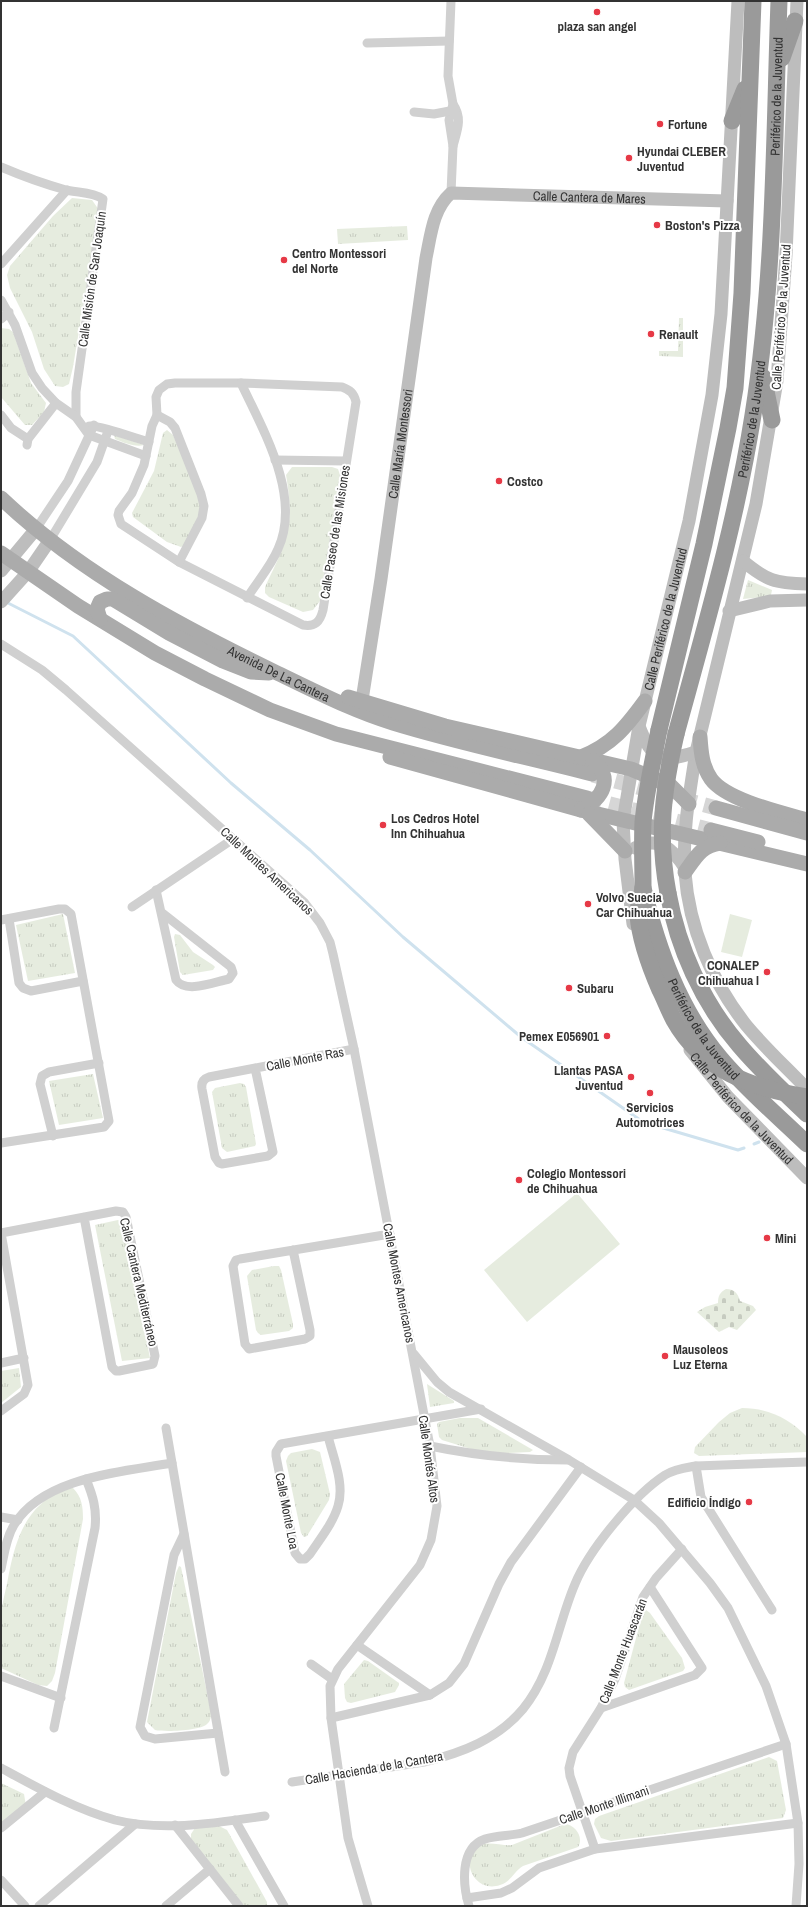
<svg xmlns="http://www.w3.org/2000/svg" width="808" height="1907" font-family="'Archivo Narrow',sans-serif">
	<defs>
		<pattern id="cemetery-stones" width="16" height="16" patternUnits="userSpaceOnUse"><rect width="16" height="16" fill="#e6ecdf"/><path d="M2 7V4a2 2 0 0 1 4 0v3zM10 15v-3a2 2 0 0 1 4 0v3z" fill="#c6cbc0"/></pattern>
		<pattern id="park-tufts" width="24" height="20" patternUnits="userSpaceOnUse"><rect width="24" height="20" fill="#e6ecdf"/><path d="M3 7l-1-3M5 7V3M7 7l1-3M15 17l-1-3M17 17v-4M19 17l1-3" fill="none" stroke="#c6cbc0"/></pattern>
	</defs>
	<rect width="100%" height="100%" fill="#fff"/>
	<g fill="#e6ecdf">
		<polygon points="730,914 752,920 742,957 721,952"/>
		<polygon points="577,1193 620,1244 527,1322 484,1270"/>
	</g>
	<path fill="url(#cemetery-stones)" d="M 726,1289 C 734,1289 738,1293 740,1301 L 753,1306 L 756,1310 L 737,1330 L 729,1327 L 719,1332 L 697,1312 L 705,1307 L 718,1303 C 718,1296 720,1292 726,1289 Z"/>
	<g fill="url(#park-tufts)">
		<polygon points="72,198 92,200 99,210 73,367 69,384 63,387 55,386 44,369 32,332 10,288 7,275 10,266 53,216"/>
		<polygon points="407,226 408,240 338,244 337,229"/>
		<polygon points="679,318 683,318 683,357 659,356 659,351 678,351"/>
		<polygon points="1,328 9,329 13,332 31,383 46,403 44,412 32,425 25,425 1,397"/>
		<polygon points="167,430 173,435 200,497 203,513 185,545 181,547 167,542 133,517 132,513 154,471 163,433"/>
		<path d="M 114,435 L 144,445 C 136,448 122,442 115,439 Z"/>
		<path d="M 292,467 L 332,467 L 338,469 L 340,475 L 320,601 L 313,610 L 303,612 L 269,597 L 265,593 L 265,587 C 287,541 295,527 286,475 Z"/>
		<polygon points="748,580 772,590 771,595 765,597 743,599"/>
		<polygon points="63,914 75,973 28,981 16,925"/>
		<polygon points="175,934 180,935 193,952 213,965 215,967 213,970 183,975 180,972 174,937"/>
		<polygon points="93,1074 103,1118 59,1125 49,1081"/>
		<polygon points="240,1083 244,1084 246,1087 256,1144 255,1146 227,1152 222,1148 212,1092 215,1088"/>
		<polygon points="118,1220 124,1224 150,1358 122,1361 95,1225"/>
		<polygon points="274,1266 279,1266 281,1270 293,1324 293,1328 289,1331 261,1335 258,1333 256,1330 247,1276 252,1270"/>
		<polygon points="19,1368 21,1387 1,1403 1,1371"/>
		<polygon points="427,1384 454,1401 454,1403 430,1407"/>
		<path d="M 742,1408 C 768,1408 789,1418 807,1437 L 807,1452 L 699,1456 L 694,1453 L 695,1447 L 719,1422 L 730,1413 Z"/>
		<polygon points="460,1418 478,1418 533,1450 530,1452 487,1454 442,1440 439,1437 437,1424 439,1422"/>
		<polygon points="312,1449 320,1452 330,1494 329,1500 307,1536 304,1537 301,1533 286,1461 288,1456 291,1453"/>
		<path d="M 67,1488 L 73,1488 C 82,1497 83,1507 83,1519 L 55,1673 L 52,1681 L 47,1686 L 38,1685 L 1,1668 C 1,1650 0,1630 1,1612 C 3,1599 7,1586 9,1573 C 17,1534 28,1504 67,1488 Z"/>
		<path d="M 179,1566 L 181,1567 L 211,1712 C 211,1716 211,1721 207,1724 C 200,1731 165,1732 155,1730 L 147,1722 L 176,1573 Z"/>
		<polygon points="646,1610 650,1613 682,1658 685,1668 683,1671 629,1690 625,1687 624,1683 643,1612"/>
		<polygon points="364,1660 368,1661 399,1683 399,1685 395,1692 351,1703 347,1702 345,1698 344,1684"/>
		<polygon points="769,1757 777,1761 786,1810 783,1818 611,1841 601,1838 594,1824 595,1819 599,1816"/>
		<polygon points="1,1783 24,1794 26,1806 1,1825"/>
		<path d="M 565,1824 C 576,1825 584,1838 578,1847 L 523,1866 C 514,1871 511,1882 500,1885 C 475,1894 457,1859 481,1845 C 487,1841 503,1846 512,1845 Z"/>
		<polygon points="219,1826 227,1830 267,1902 267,1906 244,1906 191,1839 191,1834 195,1828"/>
	</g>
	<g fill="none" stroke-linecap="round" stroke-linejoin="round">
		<g stroke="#cfe2ee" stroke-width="3">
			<polyline points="6,602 73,636 231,783 310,850 403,937 521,1037 643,1122 738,1150 744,1148"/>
			<polyline points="754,1144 759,1142"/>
		</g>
		<g stroke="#d6d6d6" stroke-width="15" stroke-dasharray="15 8" stroke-linecap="butt">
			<polyline points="593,775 716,808"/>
			<polyline points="587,798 711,830"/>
		</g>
		<g stroke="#d0d0d0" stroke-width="9">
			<polyline points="451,1 448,76 453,104"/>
			<polyline points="367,43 449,41"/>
			<path d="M 453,104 C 463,118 457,131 453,146 L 449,120 Z"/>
			<polyline points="414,112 434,114 455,110"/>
			<path d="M 1,167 C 22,176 44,184 66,190 C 79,193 92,192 103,199 L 76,392 L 76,417"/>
			<polyline points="451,193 453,146"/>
			<polyline points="1,264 67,190"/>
			<polyline points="1,300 15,325 32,373 42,388 56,403 76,417 89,435 146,456"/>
			<polyline points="1,319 9,312"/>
			<path d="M 175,383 L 241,383 L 342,387 C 350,390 354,393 356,402 L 323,610 C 320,622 315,627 303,625 L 179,562 L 121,524 L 118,515 L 119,511 L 132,493 L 144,465 L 152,426 L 157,415 L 156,397 L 159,390 L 167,384 Z"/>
			<path d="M 241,383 C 263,430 302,496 278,549 C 271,566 257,582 247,598"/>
			<polyline points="1,415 11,428 28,439"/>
			<polyline points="157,415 170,422 175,428 201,494 204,506 202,518 179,562"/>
			<path d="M 89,426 C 96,424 138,439 149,442"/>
			<polyline points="27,445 28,439 56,403"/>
			<polyline points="275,460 345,461"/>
			<polyline points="36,529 68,481 94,425"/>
			<polyline points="50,540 97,462 108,431"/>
			<polyline points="1,644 42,670 66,690 304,902 320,923 330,942 333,954 354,1049 412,1352 430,1446 437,1506 431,1540 420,1565 338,1669 330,1686 331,1718 348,1838 368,1906"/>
			<path d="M 156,890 L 176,980 C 186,994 214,982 229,979 L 233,973 L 231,967 L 161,912"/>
			<polyline points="132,907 233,839"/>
			<polyline points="9,919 19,983 23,988 31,991 83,981"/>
			<polyline points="1,920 59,909 65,909 71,914 109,1121 104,1127 1,1143"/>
			<path d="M 255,1068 L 273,1152 L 268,1156 L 222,1164 L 219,1163 L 215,1157 L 202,1089 C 201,1083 203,1079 209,1077 L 354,1049"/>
			<polyline points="53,1136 40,1084 42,1076 49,1072 99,1063"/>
			<polyline points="1,1233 116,1211 123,1212 126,1217 155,1356 153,1364 119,1371 116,1371 112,1367 84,1217"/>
			<polyline points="293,1250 310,1330 310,1336 305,1339 249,1349 245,1344 233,1266 236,1260 240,1259 390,1234"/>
			<polyline points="414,1354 437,1382 449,1392 569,1460 634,1500 659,1523 710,1583 728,1608 766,1686 786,1744 798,1823 799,1864 796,1906"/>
			<polyline points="1,1363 24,1358"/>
			<polyline points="1,1411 24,1394 28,1385 1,1233"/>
			<polyline points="166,1428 225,1772"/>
			<path d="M 328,1436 C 333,1457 345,1484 338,1506 C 333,1523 320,1539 310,1554 L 305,1559 L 300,1559 L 295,1553 L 276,1456 L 276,1452 L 281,1444 L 481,1409"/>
			<path d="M 430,1446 C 478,1456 518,1460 568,1460"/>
			<polyline points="696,1466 701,1497 772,1610"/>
			<polyline points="1,1517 18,1520"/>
			<polyline points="184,1534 174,1555 140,1727 145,1736 155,1739 218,1733"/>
			<path d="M 1,1569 C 4,1555 6,1538 14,1525 C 43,1477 122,1472 172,1463"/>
			<polyline points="357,1645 430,1695"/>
			<polyline points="311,1664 332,1679"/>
			<polyline points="1,1676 61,1698"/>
			<polyline points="601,1708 695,1675 702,1668 650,1587"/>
			<polyline points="331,1718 430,1695 449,1683 464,1664 499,1584 511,1562 581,1467"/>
			<path d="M 54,1728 L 95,1528 C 97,1509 93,1496 86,1479"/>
			<path d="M 1,1768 C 38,1788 75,1809 115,1820 C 163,1832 216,1823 265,1816"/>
			<path d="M 292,1782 L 424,1762 C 462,1753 498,1739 523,1709 C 553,1672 557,1626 575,1584 C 589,1550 634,1495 665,1475 C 675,1469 685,1468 696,1466 L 807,1462"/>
			<polyline points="235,1820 284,1906"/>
			<polyline points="175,1825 239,1906"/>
			<polyline points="1,1828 45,1792"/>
			<polyline points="595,1849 570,1776 569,1768 573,1752 601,1708 615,1679 643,1597 656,1578 682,1549"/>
			<polyline points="1,1880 25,1906"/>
			<polyline points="467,1898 501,1893 512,1888 539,1868 595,1849 798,1823"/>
			<polyline points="39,1906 135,1824"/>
			<polyline points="166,1906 210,1869"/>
			<path d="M 469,1906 C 463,1886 459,1848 485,1839 C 497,1835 510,1836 522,1833 L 786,1744"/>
		</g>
		<g stroke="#bdbdbd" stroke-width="13">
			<path d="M 797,1 L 786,255 L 777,381 L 756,504 L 696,752 C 690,791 682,833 685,873 C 689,928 712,982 746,1025 C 765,1048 787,1068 807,1089"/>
			<path d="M 743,561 C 767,581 775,583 807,584"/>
			<polyline points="1,571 36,529"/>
			<polyline points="1,602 28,572 50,540"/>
			<polyline points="729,611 770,601 807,600"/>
			<path id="s1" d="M 362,700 L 381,579 L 426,258 C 431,234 433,209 451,193 L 727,201"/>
			<path d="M 639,726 C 652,761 662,763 696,752"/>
			<path d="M 635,848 C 658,835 673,849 685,868"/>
			<path id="s2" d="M 633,924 L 625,859 L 623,821 L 639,726 L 689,521 L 712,395 L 721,314 L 738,1"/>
			<path id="s3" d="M 690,1050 L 728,1097 L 807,1178"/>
		</g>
		<g stroke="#ababab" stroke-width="15">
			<path id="s4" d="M 1,498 C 80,573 180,626 277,673 C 315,691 353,711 393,723 C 458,743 526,757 592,774"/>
			<polyline points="1,553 78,606 155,653 205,679 270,710 336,734 587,798"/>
			<polyline points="100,619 97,609 100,602 107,599 113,599 169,633 223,661 251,672 269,673"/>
			<polyline points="348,697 445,726 631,769 671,786 689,804"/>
			<path d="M 700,737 C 701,752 702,766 711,779 C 726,800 782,813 807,820"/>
			<polyline points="390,757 581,810 807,864"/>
			<path d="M 581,757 C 612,745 626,727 645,701"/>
			<polyline points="716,808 807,833"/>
			<path d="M 581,810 C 603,798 614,779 593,760"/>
			<polyline points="589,814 625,851"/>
			<polyline points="711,830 758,842"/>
			<path d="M 685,872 C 696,857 701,846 720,843"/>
		</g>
		<g stroke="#9a9a9a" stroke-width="17">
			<polyline points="782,58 795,21"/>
			<polyline points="732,121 745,89"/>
			<polyline points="763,377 772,420"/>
			<polyline points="659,730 704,544 728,428 735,388 742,293 753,1"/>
			<path id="s5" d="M 676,734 C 705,628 736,523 753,415 C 775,278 774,139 779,1"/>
			<path id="s6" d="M 643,888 C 658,950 679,1009 720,1058 C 746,1089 778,1116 807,1144"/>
			<path d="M 668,893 C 678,948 702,1002 739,1045 C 760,1070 784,1092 807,1114"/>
		</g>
		<g stroke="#9a9a9a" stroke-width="17">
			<path d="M 659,730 C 653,761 646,791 643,822 C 642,844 643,865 643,886 C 643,896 637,905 638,915 C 640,941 650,967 660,990 C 665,1000 669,1011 674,1020 C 702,1070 753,1089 807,1097"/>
			<path d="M 668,893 C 657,835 663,791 676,734"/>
		</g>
	</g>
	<g fill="#e63946" stroke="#fff" stroke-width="1.5">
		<circle cx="597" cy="12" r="4"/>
		<circle cx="660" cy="124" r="4"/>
		<circle cx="629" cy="158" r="4"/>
		<circle cx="657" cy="225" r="4"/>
		<circle cx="284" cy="260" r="4"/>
		<circle cx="651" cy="334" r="4"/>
		<circle cx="499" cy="481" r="4"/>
		<circle cx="383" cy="825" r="4"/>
		<circle cx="588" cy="904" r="4"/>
		<circle cx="767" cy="972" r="4"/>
		<circle cx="569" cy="988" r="4"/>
		<circle cx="607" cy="1036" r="4"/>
		<circle cx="631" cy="1077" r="4"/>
		<circle cx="650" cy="1093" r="4"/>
		<circle cx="519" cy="1180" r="4"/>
		<circle cx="767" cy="1238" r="4"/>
		<circle cx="665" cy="1356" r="4"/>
		<circle cx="749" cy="1502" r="4"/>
	</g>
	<g text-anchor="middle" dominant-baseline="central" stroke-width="4" stroke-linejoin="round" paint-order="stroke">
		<g font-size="13" font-weight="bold" fill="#333" stroke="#fff" text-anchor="start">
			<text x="597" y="26" text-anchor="middle">plaza san angel</text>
			<text x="668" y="124">Fortune</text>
			<text x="637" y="151">Hyundai CLEBER<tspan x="637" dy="15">Juventud</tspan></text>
			<text x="665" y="225">Boston's Pizza</text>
			<text x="292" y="253">Centro Montessori<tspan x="292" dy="15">del Norte</tspan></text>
			<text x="659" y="334">Renault</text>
			<text x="507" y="481">Costco</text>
			<text x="391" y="818">Los Cedros Hotel<tspan x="391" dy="15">Inn Chihuahua</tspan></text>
			<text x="596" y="897">Volvo Suecia<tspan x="596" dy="15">Car Chihuahua</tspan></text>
			<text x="759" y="965" text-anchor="end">CONALEP<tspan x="759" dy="15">Chihuahua I</tspan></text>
			<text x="577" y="988">Subaru</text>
			<text x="599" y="1036" text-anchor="end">Pemex E056901</text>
			<text x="623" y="1070" text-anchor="end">Llantas PASA<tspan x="623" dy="15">Juventud</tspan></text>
			<text x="650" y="1107" text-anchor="middle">Servicios<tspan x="650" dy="15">Automotrices</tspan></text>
			<text x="527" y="1173">Colegio Montessori<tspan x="527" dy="15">de Chihuahua</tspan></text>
			<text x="775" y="1238">Mini</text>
			<text x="673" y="1349">Mausoleos<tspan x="673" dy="15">Luz Eterna</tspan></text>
			<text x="741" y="1502" text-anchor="end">Edificio Índigo</text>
		</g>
		<g font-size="13" fill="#333" stroke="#fff">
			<text stroke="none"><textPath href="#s5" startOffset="648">Periférico de la Juventud</textPath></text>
			<text stroke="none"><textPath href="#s1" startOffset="656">Calle Cantera de Mares</textPath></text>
			<text transform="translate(92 279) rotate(-82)">Calle Misión de San Joaquín</text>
			<text transform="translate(781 317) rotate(-86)">Calle Periférico de la Juventud</text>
			<text stroke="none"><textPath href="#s5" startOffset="324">Periférico de la Juventud</textPath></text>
			<text stroke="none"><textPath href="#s1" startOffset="259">Calle María Montessori</textPath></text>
			<text transform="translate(335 532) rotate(-81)">Calle Paseo de las Misiones</text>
			<text stroke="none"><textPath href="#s2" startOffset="310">Calle Periférico de la Juventud</textPath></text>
			<text stroke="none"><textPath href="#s4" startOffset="330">Avenida De La Cantera</textPath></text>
			<text transform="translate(267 871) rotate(43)">Calle Montes Americanos</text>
			<text stroke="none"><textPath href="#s6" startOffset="155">Periférico de la Juventud</textPath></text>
			<text transform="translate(305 1059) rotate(-11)">Calle Monte Ras</text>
			<text stroke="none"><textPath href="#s3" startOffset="78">Calle Periférico de la Juventud</textPath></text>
			<text transform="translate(139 1282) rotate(77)">Calle Cantera Mediterráneo</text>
			<text transform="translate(399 1283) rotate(79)">Calle Montes Americanos</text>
			<text transform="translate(429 1459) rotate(82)">Calle Montés Altos</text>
			<text transform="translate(287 1511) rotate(79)">Calle Monte Loa</text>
			<text transform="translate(623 1651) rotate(-69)">Calle Monte Huascarán</text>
			<text transform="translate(374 1768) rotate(-10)">Calle Hacienda de la Cantera</text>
			<text transform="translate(604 1805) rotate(-19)">Calle Monte Illimani</text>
		</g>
	</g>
	<rect width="808" height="1907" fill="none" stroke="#333333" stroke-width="4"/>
</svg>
